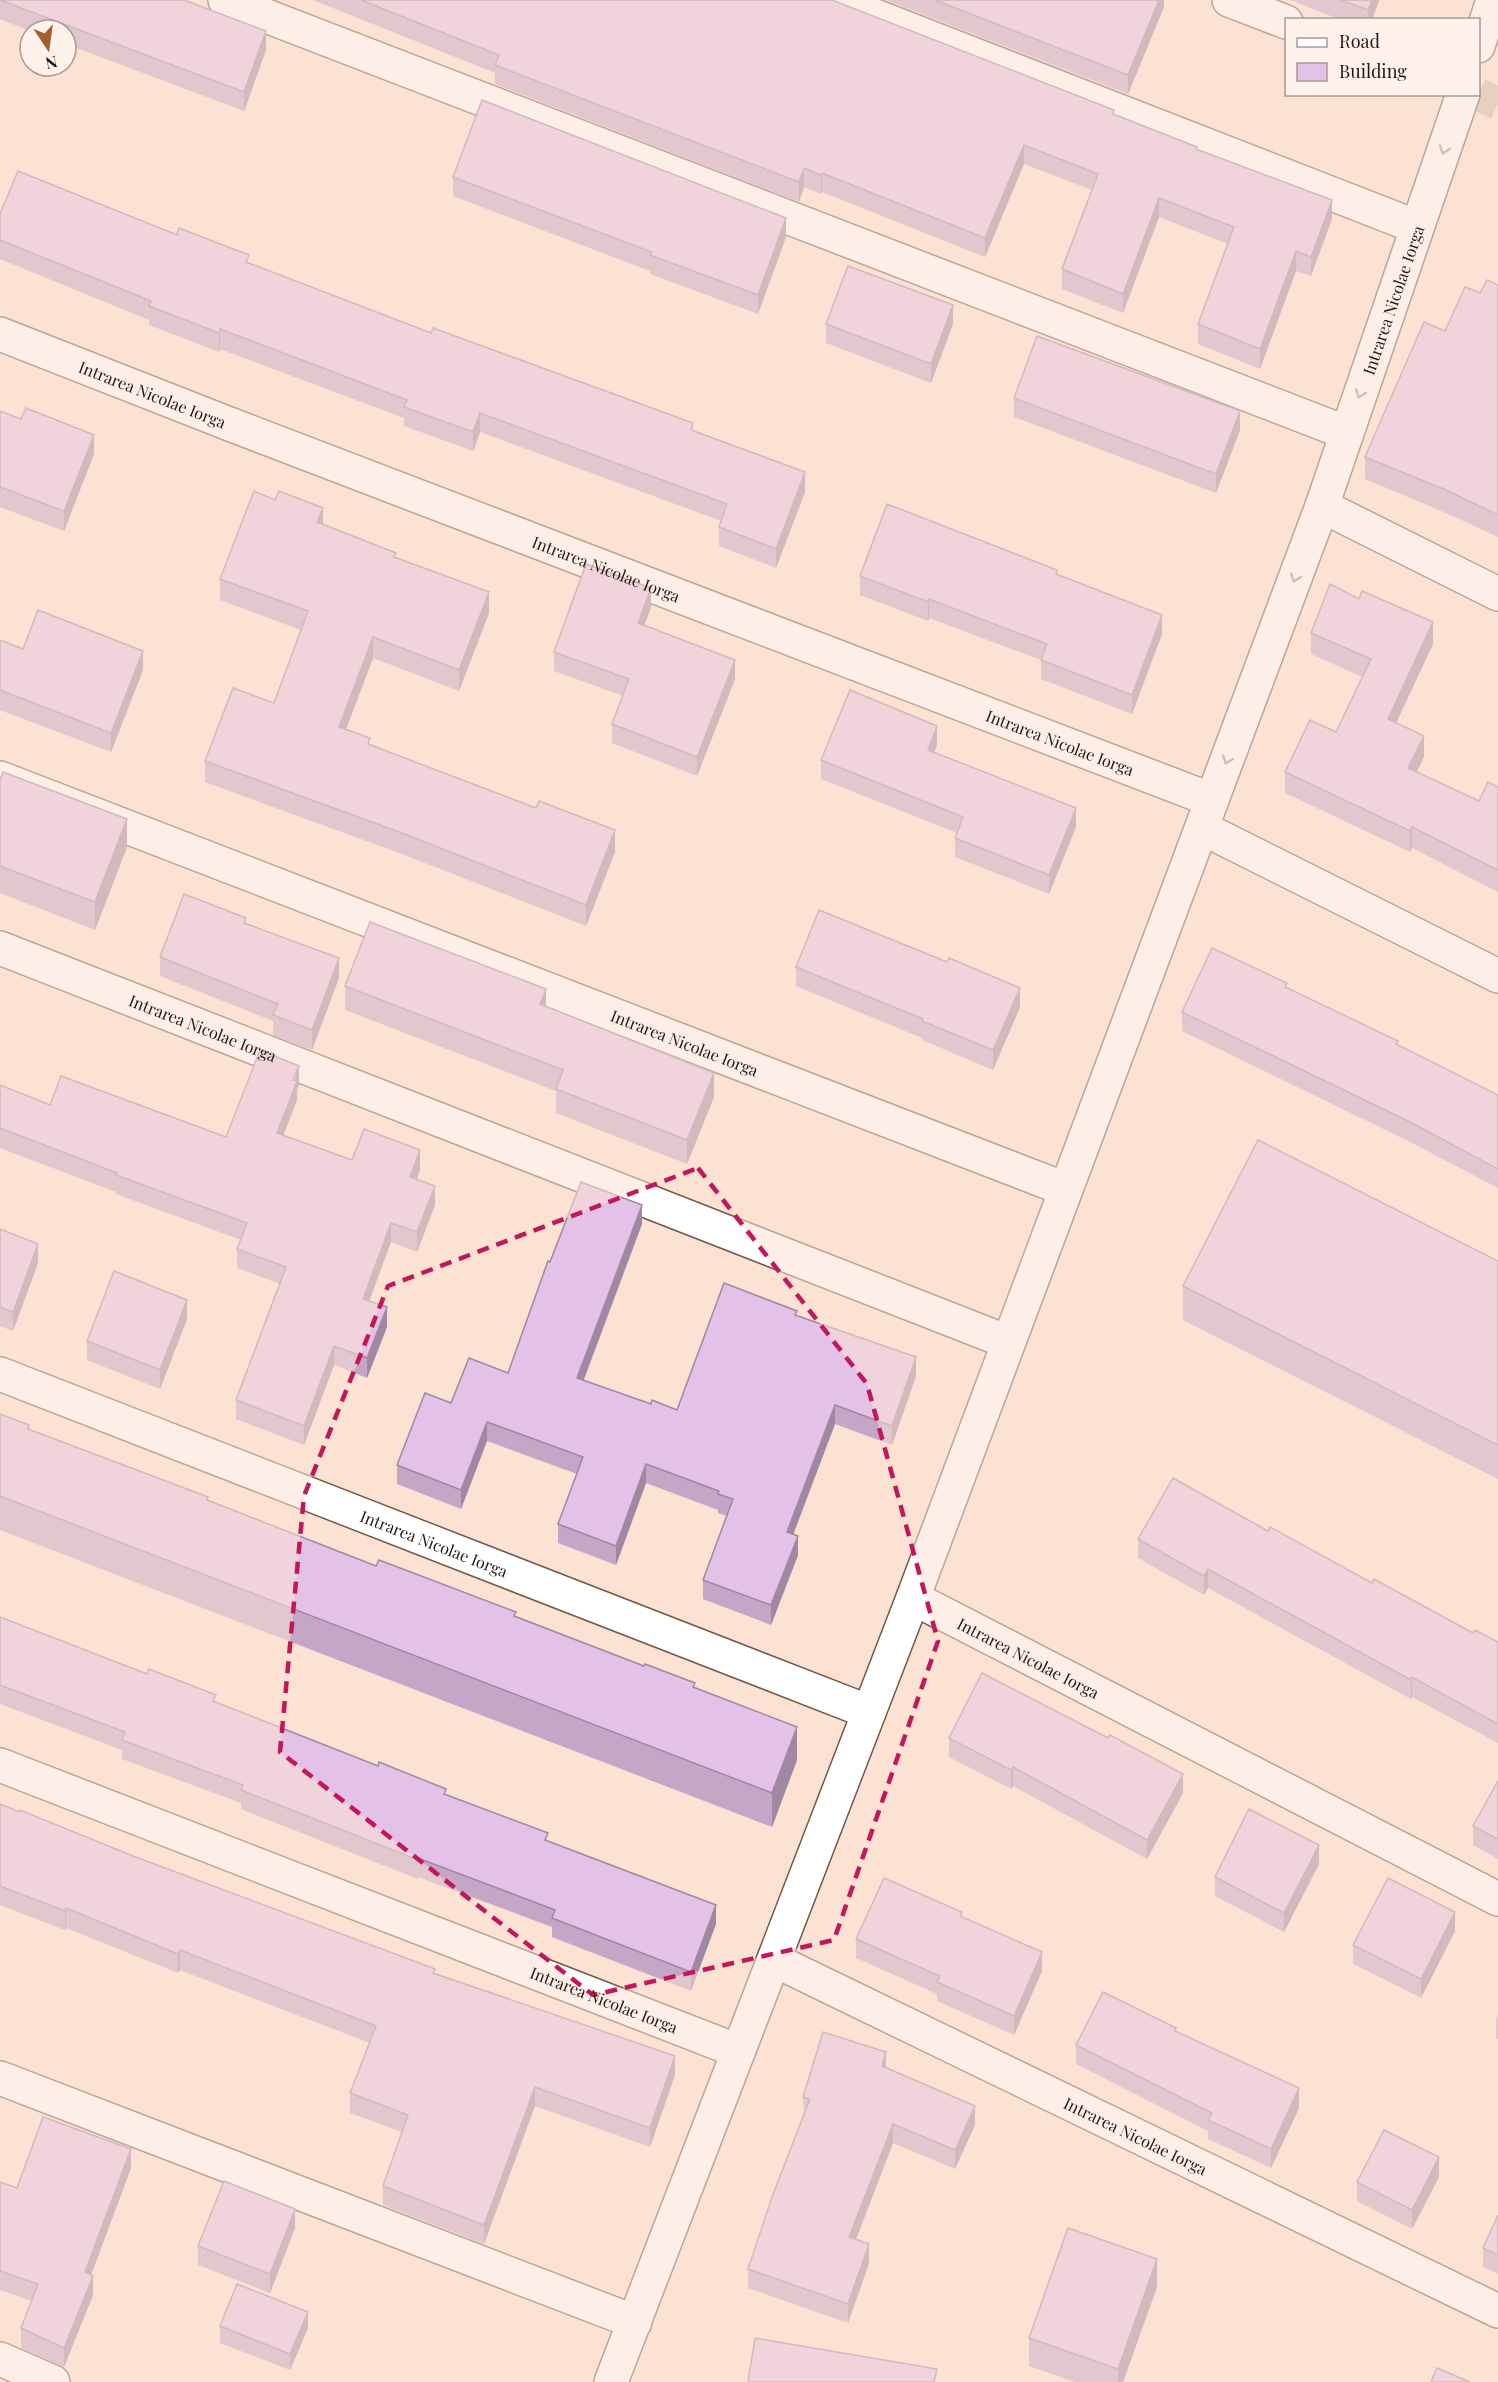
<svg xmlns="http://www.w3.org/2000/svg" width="1498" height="2382" font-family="'Playfair Display',serif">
	<rect width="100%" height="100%" fill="#fbe2d3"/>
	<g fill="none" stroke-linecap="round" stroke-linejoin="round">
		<polyline stroke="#d0baac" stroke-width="33" stroke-dasharray="33 16" stroke-linecap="butt" points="1478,94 1498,104"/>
		<defs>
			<g id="street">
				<polyline points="225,0 1347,433"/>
				<polyline points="834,0 1417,227"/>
				<polyline points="1229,0 1286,22"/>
				<path id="s1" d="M 0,334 L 232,425 L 1212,800"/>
				<polyline points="1322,506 1498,594"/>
				<path id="s2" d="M 0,778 L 1065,1189"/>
				<polyline points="1202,828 1498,976"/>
				<path id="s3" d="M 0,948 L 1008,1342"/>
				<path id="s4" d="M 0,1374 L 869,1712"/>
				<path id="s5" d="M 913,1598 L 1498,1899"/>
				<path id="s6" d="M 0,1765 L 738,2051"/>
				<path id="s7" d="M 774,1960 L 1498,2311"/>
				<polyline points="0,2078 635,2322"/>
				<polyline points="0,2359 53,2382"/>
			</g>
			<g id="secondary">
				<polyline points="1478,46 1493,0"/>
				<path id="s8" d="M 611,2382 L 913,1598 L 1322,506 L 1463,94"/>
			</g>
		</defs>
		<use href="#street" stroke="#725948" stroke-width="36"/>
		<use href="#secondary" stroke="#725948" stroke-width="36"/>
		<use href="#street" stroke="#fff" stroke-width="33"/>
		<use href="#secondary" stroke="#fff" stroke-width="33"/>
	</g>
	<g fill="#c4a7c7">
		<polygon points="0,0 266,50 244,111 66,44 66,30 30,31 0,19"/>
		<polygon points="313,0 832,0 1197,149 1332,219 1311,276 1296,271 1260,369 1198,344 1198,324 1228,244 1159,217 1123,313 1062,289 1062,269 1092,190 1024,164 985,257 822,192 821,194 804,187 799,202 495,84 495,73"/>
		<polygon points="886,0 1164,0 1164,7 1128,94"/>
		<polygon points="1290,0 1379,0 1372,20 1341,20"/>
		<polygon points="453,177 786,237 758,314 650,274 650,271 453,196"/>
		<polygon points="0,214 177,235 431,333 693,431 805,492 776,568 719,546 719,527 721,521 480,432 473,451 404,426 404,418 220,349 219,352 149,325 149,320 0,259"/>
		<polygon points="1498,285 1498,537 1446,513 1365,479 1365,457 1445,331"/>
		<polygon points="826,324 953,324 931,383 826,343"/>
		<polygon points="1014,398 1240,430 1216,493 1014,417"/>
		<polygon points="0,411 94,454 64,531 0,507"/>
		<polygon points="323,525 396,557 489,613 459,691 373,658 346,729 370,744 615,852 586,926 402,854 205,782 205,761 274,703 301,630 220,600 220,579"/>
		<polygon points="1057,575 1162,634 1132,714 1041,679 1041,660 929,618 928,621 860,595 860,576"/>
		<polygon points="651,607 644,626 735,679 697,776 612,743 612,724 623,696 554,671 554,652"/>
		<polygon points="1311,633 1433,644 1396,723 1424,757 1416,772 1479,801 1498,787 1498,892 1412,848 1410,852 1285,793 1285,772 1336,732 1362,677 1311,654"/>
		<polygon points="0,640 23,649 143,670 111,752 0,710"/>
		<polygon points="937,745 934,753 1076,827 1049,894 955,857 955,838 957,833 821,779 821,760"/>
		<polygon points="0,780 127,847 95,930 0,893"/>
		<polygon points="246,924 339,978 312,1050 273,1035 273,1021 160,976 160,957"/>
		<polygon points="796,967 1020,1007 993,1070 922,1040 922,1038 796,986"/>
		<polygon points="345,986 714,1097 687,1164 556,1113 556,1091 345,1010"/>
		<polygon points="1287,987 1398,1045 1498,1095 1498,1188 1410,1142 1182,1031 1182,1012"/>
		<polygon points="0,1085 50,1105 226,1137 299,1085 297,1090 297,1100 283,1135 352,1160 420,1170 417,1179 435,1205 417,1252 391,1242 369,1301 387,1327 367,1378 334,1365 304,1445 236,1419 236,1400 280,1284 237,1268 237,1249 241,1240 116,1194 116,1192 0,1148"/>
		<polygon points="642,1224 584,1380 651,1404 677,1410 797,1316 916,1376 892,1445 835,1424 793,1534 798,1555 771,1625 703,1599 703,1580 727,1516 718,1513 718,1510 646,1483 616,1565 558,1543 558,1524 577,1474 487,1441 461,1509 397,1484 397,1465 451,1403 508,1373 550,1262"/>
		<polygon points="0,1229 38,1263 13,1331 0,1326"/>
		<polygon points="1498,1261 1498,1479 1183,1320 1183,1286"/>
		<polygon points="187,1319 160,1389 87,1360 87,1341"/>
		<polygon points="0,1414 29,1430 208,1500 376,1566 516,1616 695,1687 797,1760 772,1827 0,1530"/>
		<polygon points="1268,1531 1473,1633 1498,1642 1498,1743 1412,1697 1411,1699 1208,1588 1204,1595 1138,1558 1138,1539"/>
		<polygon points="0,1617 147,1674 446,1794 548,1841 716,1924 691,1991 552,1937 552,1927 418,1877 418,1879 241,1809 241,1803 122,1759 122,1750 0,1704"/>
		<polygon points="949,1738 1108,1738 1183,1793 1147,1859 1013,1786 1011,1789 949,1757"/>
		<polygon points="1498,1781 1498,1859 1473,1845 1473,1826"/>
		<polygon points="0,1804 435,1974 675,2075 650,2147 535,2106 484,2244 383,2205 383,2186 402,2132 350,2113 350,2093 370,2043 180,1970 178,1973 66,1928 65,1930 0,1905"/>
		<polygon points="1319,1864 1284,1932 1215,1896 1215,1877"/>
		<polygon points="962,1917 1042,1971 1014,2035 937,2001 937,1994 856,1958 856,1939"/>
		<polygon points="1455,1931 1421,1998 1353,1964 1353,1945"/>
		<polygon points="1498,2015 1498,2039 1496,2038 1496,2019"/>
		<polygon points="1176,2032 1299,2108 1271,2168 1208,2139 1208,2131 1076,2064 1076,2045"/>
		<polygon points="886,2068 975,2125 955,2169 893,2143 856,2240 869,2263 848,2323 748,2288 748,2269 804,2116 803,2097"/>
		<polygon points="131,2168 91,2275 93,2295 64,2367 21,2348 21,2328 32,2301 0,2290 0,2182 17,2188"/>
		<polygon points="1439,2177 1412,2229 1357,2201 1357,2182"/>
		<polygon points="1498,2215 1498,2274 1483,2267 1483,2248"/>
		<polygon points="295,2228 270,2293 198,2265 198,2246"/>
		<polygon points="1157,2287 1123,2382 1075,2382 1029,2366 1029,2338"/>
		<polygon points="220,2326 308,2328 290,2370 220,2343"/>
	</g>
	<g fill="#a088a2">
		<polygon points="1159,0 1164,0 1164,7 1128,94 1128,75"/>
		<polygon points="1372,0 1379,0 1372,20 1368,20 1368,10"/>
		<polygon points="266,31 266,50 244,111 244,92"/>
		<polygon points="1024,145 1024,164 985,257 985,238"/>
		<polygon points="804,168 804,187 799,202 799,182"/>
		<polygon points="822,173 822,192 821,194 821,175"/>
		<polygon points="1159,198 1159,217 1123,313 1123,294"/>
		<polygon points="1332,200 1332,219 1311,276 1311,257"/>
		<polygon points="786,218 786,237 758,314 758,295"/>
		<polygon points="1296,251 1296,271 1260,369 1260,349"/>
		<polygon points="953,305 953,324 931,383 931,364"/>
		<polygon points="220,329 220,349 219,352 219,333"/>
		<polygon points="1240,411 1240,430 1216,493 1216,474"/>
		<polygon points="480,413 480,432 473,451 473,432"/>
		<polygon points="94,435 94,454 64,531 64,511"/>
		<polygon points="805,472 805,492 776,568 776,549"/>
		<polygon points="323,508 323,529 317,522"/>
		<polygon points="651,588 651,607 638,642 638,623"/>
		<polygon points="489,592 489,613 459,691 459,670"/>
		<polygon points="929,599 929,618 928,621 928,602"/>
		<polygon points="1162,615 1162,634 1132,714 1132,695"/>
		<polygon points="1433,622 1433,644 1388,740 1388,719"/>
		<polygon points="373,637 373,658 339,748 339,727"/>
		<polygon points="143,651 143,670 111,752 111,733"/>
		<polygon points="735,660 735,679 697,776 697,757"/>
		<polygon points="937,726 937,745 928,769 928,750"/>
		<polygon points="1424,736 1424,757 1408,790 1408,768"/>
		<polygon points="1076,808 1076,827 1049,894 1049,875"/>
		<polygon points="127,819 127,847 95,930 95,902"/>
		<polygon points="1412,827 1412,848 1410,852 1410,831"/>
		<polygon points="615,830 615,852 586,926 586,905"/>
		<polygon points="339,958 339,978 312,1050 312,1030"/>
		<polygon points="1020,988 1020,1007 993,1070 993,1050"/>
		<polygon points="546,989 546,1013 540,1004"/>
		<polygon points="299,1066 299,1085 297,1090 297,1100 277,1152 277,1133"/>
		<polygon points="714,1073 714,1097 687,1164 687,1140"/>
		<polygon points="420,1150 420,1170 410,1196 410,1177"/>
		<polygon points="435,1186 435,1205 417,1252 417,1232"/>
		<polygon points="642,1205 642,1224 577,1397 577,1378"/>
		<polygon points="391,1223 391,1242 363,1318 363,1299"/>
		<polygon points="38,1244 38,1263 13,1331 13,1312"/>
		<polygon points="187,1300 187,1319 160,1389 160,1370"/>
		<polygon points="387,1307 387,1327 367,1378 367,1358"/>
		<polygon points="334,1346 334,1365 304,1445 304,1426"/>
		<polygon points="916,1357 916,1376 892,1445 892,1426"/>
		<polygon points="835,1405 835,1424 787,1551 787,1532"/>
		<polygon points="487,1422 487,1441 461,1509 461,1490"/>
		<polygon points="646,1464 646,1483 616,1565 616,1546"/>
		<polygon points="798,1536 798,1555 771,1625 771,1605"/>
		<polygon points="1208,1569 1208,1588 1204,1595 1204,1576"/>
		<polygon points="1412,1677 1412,1697 1411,1699 1411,1680"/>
		<polygon points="797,1727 797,1760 772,1827 772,1793"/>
		<polygon points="1013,1767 1013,1786 1011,1789 1011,1770"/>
		<polygon points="1183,1774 1183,1793 1147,1859 1147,1840"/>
		<polygon points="1319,1845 1319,1864 1284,1932 1284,1913"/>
		<polygon points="716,1905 716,1924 691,1991 691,1972"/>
		<polygon points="66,1908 66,1928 65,1930 65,1911"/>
		<polygon points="1455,1912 1455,1931 1421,1998 1421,1979"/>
		<polygon points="180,1950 180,1970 178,1973 178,1954"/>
		<polygon points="1042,1952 1042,1971 1014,2035 1014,2016"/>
		<polygon points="886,2052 886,2071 882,2066"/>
		<polygon points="675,2056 675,2075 650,2147 650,2128"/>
		<polygon points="535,2087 535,2106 484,2244 484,2225"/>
		<polygon points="1299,2088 1299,2108 1271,2168 1271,2149"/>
		<polygon points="975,2106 975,2125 955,2169 955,2150"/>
		<polygon points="893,2124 893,2143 849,2257 849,2237"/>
		<polygon points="131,2149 131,2168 85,2291 85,2272"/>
		<polygon points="1439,2157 1439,2177 1412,2229 1412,2210"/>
		<polygon points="295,2209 295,2228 270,2293 270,2274"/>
		<polygon points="869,2244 869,2263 848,2323 848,2304"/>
		<polygon points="1157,2259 1157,2287 1123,2382 1118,2382 1118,2369"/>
		<polygon points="93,2276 93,2295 64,2367 64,2348"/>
		<polygon points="308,2312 308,2328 290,2370 290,2354"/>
	</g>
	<g fill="#e4c2e7" stroke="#a088a2" stroke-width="1.5">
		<polygon points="0,0 184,0 266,31 244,92"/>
		<polygon points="361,0 832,0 1114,110 1113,114 1197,147 1196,149 1332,200 1311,257 1296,251 1260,349 1198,324 1234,227 1159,198 1123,294 1062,269 1098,174 1024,145 985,238 822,173 821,175 804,168 799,182 495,65 499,55"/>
		<polygon points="935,0 1159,0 1128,75"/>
		<polygon points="1341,0 1372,0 1368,10"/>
		<polygon points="482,100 786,218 758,295 650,255 652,252 453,177"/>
		<polygon points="18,171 177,235 179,228 249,255 246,262 431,333 433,328 693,423 691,430 805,472 776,549 719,527 727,504 480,413 473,432 404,407 407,400 220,329 219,333 149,306 151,301 0,240 0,214"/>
		<polygon points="848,266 953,305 931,364 826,324"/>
		<polygon points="1487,280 1498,285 1498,515 1446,490 1365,457 1424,322 1445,331 1465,287 1480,293"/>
		<polygon points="1037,336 1240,411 1216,474 1014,398"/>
		<polygon points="26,408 94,435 64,511 0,487 0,411 21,419"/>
		<polygon points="254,491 275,500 279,491 323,508 317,522 396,553 394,557 489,592 459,670 373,637 339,727 370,738 368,744 536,808 539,801 615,830 586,905 402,833 205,761 233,688 274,703 308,611 220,579"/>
		<polygon points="887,504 1057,570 1056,574 1162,615 1132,695 1041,660 1047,644 929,599 928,602 860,576"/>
		<polygon points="586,564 651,588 638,623 735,660 697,757 612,724 629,679 554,652"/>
		<polygon points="1330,584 1359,599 1362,591 1433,622 1388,719 1424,736 1408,768 1479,801 1488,782 1498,787 1498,870 1412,827 1410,831 1285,772 1310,720 1336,732 1371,659 1311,633"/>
		<polygon points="38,610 143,651 111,733 0,690 0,640 23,649"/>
		<polygon points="850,690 937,726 928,750 1076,808 1049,875 955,838 963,817 821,760"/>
		<polygon points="3,772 127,819 95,902 0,866 0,780"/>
		<polygon points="184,894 246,918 244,923 339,958 312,1030 273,1015 278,1004 160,957"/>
		<polygon points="819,910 947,962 949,958 1020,988 993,1050 922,1021 923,1019 796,967"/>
		<polygon points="370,922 546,989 540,1004 714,1073 687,1140 556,1089 563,1070 345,986"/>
		<polygon points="1212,948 1287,983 1285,987 1398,1041 1396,1044 1498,1095 1498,1169 1410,1122 1182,1012"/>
		<polygon points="260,1050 299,1066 293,1080 297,1081 277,1133 352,1160 364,1129 420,1150 410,1177 435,1186 417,1232 391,1223 363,1299 387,1307 367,1358 334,1346 304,1426 236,1400 286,1267 237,1249 247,1223 116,1175 117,1173 0,1128 0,1085 50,1105 61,1076 226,1137"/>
		<polygon points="1258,1140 1498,1261 1498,1445 1183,1286"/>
		<polygon points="581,1182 642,1205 577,1378 651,1404 652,1400 677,1410 724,1283 797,1311 795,1315 916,1357 892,1426 835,1405 787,1532 798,1536 771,1605 703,1580 733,1499 718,1494 719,1491 646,1464 616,1546 558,1524 583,1457 487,1422 461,1490 397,1465 425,1393 451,1403 469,1358 508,1373 548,1261 550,1262"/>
		<polygon points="0,1229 38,1244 13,1312 0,1307"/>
		<polygon points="114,1271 187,1300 160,1370 87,1341"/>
		<polygon points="0,1414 29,1425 28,1429 208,1497 207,1500 376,1566 379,1560 516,1612 514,1616 644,1666 645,1664 695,1683 693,1687 797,1727 772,1793 0,1496"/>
		<polygon points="1173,1478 1268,1531 1270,1527 1372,1583 1374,1579 1473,1633 1475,1630 1498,1642 1498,1724 1412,1677 1411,1680 1208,1569 1204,1576 1138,1539"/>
		<polygon points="0,1617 147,1674 149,1669 216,1695 213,1701 378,1766 379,1762 446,1789 444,1794 548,1833 545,1840 716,1905 691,1972 552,1918 555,1910 418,1858 418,1860 241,1790 243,1785 122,1740 125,1732 0,1685"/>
		<polygon points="982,1673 1108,1738 1110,1735 1183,1774 1147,1840 1013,1767 1011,1770 949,1738"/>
		<polygon points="1498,1781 1498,1839 1473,1826"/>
		<polygon points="0,1804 20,1812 20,1810 133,1856 435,1969 433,1973 675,2056 650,2128 535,2087 484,2225 383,2186 408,2115 350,2093 376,2026 180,1950 178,1954 66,1908 65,1911 0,1886"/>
		<polygon points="1249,1809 1319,1845 1284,1913 1215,1877"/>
		<polygon points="884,1878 962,1912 960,1916 1042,1952 1014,2016 937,1982 940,1976 856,1939"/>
		<polygon points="1388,1878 1455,1912 1421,1979 1353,1945"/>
		<polygon points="1103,1992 1176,2028 1175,2031 1299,2088 1271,2149 1208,2120 1212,2113 1076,2045"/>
		<polygon points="823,2032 886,2052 882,2066 975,2106 955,2150 893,2124 849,2237 869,2244 848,2304 748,2269 772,2197 810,2099 803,2097"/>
		<polygon points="43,2117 131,2149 85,2272 93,2276 64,2348 21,2328 38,2284 0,2271 0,2182 17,2188"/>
		<polygon points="1384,2130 1439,2157 1412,2210 1357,2182"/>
		<polygon points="224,2181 295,2209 270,2274 198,2246"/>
		<polygon points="1498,2215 1498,2255 1483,2248"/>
		<polygon points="1068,2228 1157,2259 1118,2369 1029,2338"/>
		<polygon points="237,2284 308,2312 290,2354 220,2326"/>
		<polygon points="755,2338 937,2369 934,2382 748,2382"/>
		<polygon points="1437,2368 1470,2382 1431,2382"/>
	</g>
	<defs><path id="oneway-chevron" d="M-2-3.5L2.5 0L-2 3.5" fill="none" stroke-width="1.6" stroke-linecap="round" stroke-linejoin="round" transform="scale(1.5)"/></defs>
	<g stroke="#9c9794">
		<use href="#oneway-chevron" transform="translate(1444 150) rotate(109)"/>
		<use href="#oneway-chevron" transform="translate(1360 394) rotate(109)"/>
		<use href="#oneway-chevron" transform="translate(1295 578) rotate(110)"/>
		<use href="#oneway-chevron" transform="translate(1227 760) rotate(110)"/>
	</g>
	<path d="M0 0H1498V2382H0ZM 698,1168 L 867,1384 L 938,1641 L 834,1940 L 593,1995 L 280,1752 L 304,1496 L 388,1286 Z" fill="#fbe2d3" fill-opacity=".55" fill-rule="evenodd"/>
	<path fill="none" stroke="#c2185b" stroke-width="4.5" stroke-dasharray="12 8" stroke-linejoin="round" d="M 698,1168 L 867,1384 L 938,1641 L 834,1940 L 593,1995 L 280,1752 L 304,1496 L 388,1286 Z"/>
	<g text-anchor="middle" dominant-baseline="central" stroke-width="4.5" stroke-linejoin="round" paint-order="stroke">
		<g font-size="16" fill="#231811" stroke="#fff2eb">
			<text stroke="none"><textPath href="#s8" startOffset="2224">Intrarea Nicolae Iorga</textPath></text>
			<text stroke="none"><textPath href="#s1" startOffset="164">Intrarea Nicolae Iorga</textPath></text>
			<text stroke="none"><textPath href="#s1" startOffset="650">Intrarea Nicolae Iorga</textPath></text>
			<text stroke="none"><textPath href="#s1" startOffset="1136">Intrarea Nicolae Iorga</textPath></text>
			<text stroke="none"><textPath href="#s3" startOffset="218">Intrarea Nicolae Iorga</textPath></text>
			<text stroke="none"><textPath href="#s2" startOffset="734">Intrarea Nicolae Iorga</textPath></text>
			<text stroke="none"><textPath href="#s4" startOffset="466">Intrarea Nicolae Iorga</textPath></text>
			<text stroke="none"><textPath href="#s5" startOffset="130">Intrarea Nicolae Iorga</textPath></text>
			<text stroke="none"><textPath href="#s6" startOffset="648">Intrarea Nicolae Iorga</textPath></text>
			<text stroke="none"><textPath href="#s7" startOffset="402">Intrarea Nicolae Iorga</textPath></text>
		</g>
	</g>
	<rect x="1285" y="18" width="195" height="78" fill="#fff2eb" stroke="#a79b94" stroke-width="1.5"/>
	<rect x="1297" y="38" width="30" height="9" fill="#ffffff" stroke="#a79b94" stroke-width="1.5"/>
	<text x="1339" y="48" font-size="18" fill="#231811">Road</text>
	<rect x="1297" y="63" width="30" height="18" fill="#e4c2e7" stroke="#a79b94" stroke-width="1.5"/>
	<text x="1339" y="78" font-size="18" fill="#231811">Building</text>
	<g transform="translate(48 48) rotate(167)"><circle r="28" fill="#fff2eb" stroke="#a79b94" stroke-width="1.5"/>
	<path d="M0-4.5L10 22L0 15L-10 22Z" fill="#a25d30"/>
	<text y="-9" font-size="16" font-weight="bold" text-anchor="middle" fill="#231811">N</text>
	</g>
</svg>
